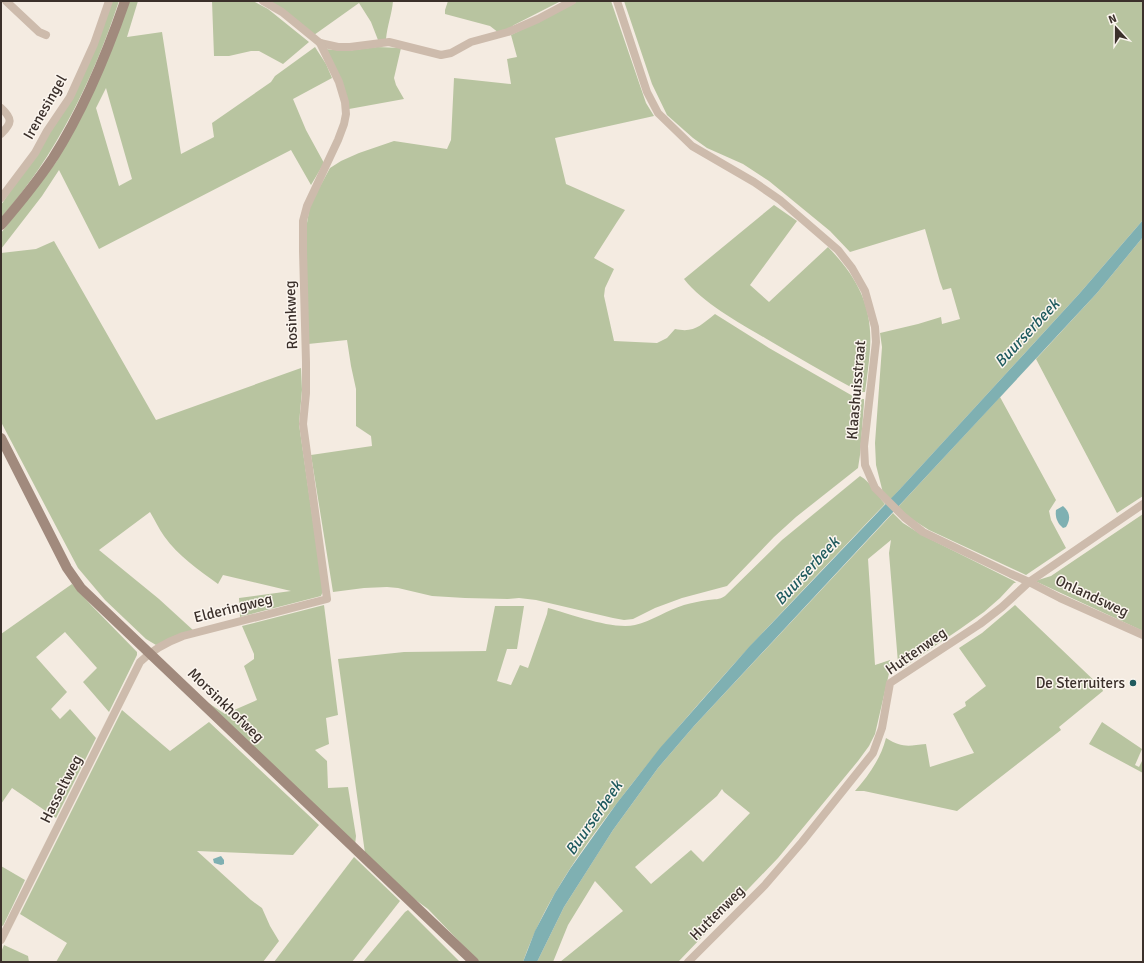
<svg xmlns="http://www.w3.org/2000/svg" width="1144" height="963" font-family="Signika,sans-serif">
	<rect width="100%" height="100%" fill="#f4ebe1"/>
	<g fill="#b8c4a0" fill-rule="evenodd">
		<path d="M 111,1 L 119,1 C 93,80 56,155 1,218 L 1,205 L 50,132 Z"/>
		<path d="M 129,1 L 138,1 L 127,37 L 162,32 L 181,154 L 214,137 L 212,123 L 271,82 L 275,76 L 315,47 L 326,64 L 332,78 L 293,99 L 306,130 L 324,163 L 311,185 L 291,150 L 99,249 L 59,170 L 42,196 L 1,249 L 1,233 L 57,161 ZM 106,88 L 132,179 L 119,186 L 96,108 Z"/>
		<polygon points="212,1 253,1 268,9 309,42 283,64 259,51 251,51 229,56 214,56"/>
		<path d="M 268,1 L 393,1 C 392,14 387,26 386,39 L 378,40 L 371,22 L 359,3 L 314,35 Z"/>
		<polygon points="448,1 561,1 514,25 509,29 499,33 490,26 445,14 445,10"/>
		<path d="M 578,1 L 611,1 L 646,103 L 654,116 L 555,138 L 566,184 L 625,210 L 617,222 L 594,258 L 614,269 L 605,288 L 604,296 L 614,341 L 657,343 L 667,338 L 675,329 C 694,333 700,326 715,314 L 769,348 L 858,399 L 864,399 L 864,403 L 860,455 L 858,468 L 796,517 L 774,537 L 727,586 L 682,598 L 655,608 L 633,619 L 624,620 L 613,618 L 536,600 L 519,598 L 508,599 L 465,598 L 432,596 L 398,588 L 387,587 L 364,588 L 333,592 L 311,455 L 372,446 L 371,436 L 356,426 L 356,389 L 351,366 L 347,340 L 308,344 L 306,229 L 310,205 L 330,168 L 341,161 L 359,153 L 394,141 L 447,149 L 451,140 L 454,78 L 511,84 L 507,59 L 517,57 L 511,35 Z"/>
		<polygon points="624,1 1143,1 1143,220 1079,294 890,500 883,493 876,465 875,443 882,347 880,333 918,324 941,317 942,324 960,319 951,288 943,290 940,282 925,229 850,252 830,231 769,181 743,164 707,148 693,138 667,115 652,84"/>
		<polygon points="377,47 401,48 394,78 396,85 404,99 349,109 325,49 346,51"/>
		<path d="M 774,205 L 797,221 L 750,285 L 769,302 L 828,247 C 857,277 873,306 870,349 C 869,363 867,378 865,392 L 860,392 C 828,375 796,356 765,338 C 739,323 703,303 684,279 Z"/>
		<polygon points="1143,237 1143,496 1117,513 1036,359 1097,293"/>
		<path d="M 54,241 L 156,420 L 301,368 L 302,390 L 299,424 L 323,591 L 321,596 L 240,617 L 239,598 L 291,591 L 223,575 L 218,584 C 199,570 178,556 164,536 C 159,529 155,520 150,512 L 99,550 L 159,599 L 194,631 L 156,645 L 146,639 L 105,600 L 78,568 L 1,422 L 1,253 L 36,249 Z"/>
		<polygon points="1000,397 1056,500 1049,511 1051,520 1066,548 1026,575 929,530 910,518 898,507"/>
		<path d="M 860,476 C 871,482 877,495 885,504 C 798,595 709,686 631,785 C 589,839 546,896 523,962 L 479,962 L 428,909 L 413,898 L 365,853 L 338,659 L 404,652 L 486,651 L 495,606 L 524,606 L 517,649 L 507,649 L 497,681 L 511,685 L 520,665 L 528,668 L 547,614 L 548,608 C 570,614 613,630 635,625 C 652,621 667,610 684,605 C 692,603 699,601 708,600 C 715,599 719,600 725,596 L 782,540 Z"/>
		<path d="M 893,513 L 903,523 L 922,535 L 1014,581 L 1016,583 L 1014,583 L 1000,598 L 984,612 L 960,629 L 901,669 L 899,668 L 898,663 L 889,553 L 891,540 L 868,559 L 875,665 L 890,660 L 891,665 L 875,734 L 869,746 L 858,761 L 778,858 L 678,962 L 560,962 L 623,911 L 595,881 L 568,925 L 553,962 L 537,962 L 564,907 L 597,855 L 613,830 L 658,768 L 694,726 ZM 722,789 L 724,792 L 750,813 L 703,862 L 691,850 L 651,884 L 635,867 L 717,796 Z"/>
		<polygon points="1143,514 1143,631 1035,581 1051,576"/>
		<polygon points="72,584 91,605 137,652 137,655 109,712 83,682 97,668 65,632 36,657 67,692 51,709 60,719 70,709 96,738 56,818 12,788 1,804 1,634"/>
		<polygon points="324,605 338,715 326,718 329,744 315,750 327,761 328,788 348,787 356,836 355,845 204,700 225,714 257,700 244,666 254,659 254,654 242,626"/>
		<path d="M 1015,605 L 1102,688 L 1103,691 L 1059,727 L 1061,730 L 957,811 L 864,791 L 855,791 C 869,775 881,758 886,738 C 902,748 908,746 926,744 L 930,767 L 974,753 L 953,714 L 966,706 L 965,702 L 986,686 L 959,648 L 982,633 Z"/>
		<polygon points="122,710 170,751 209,722 319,825 293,855 197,851 251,900 262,908 270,926 279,941 263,962 56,962 67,943 20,914"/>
		<polygon points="1102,722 1142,749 1135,765 1139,767 1143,759 1143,773 1089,744"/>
		<polygon points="354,857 400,901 352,962 274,962"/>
		<polygon points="1,866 25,880 3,926 1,925"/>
		<polygon points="408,910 460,962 363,962 405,912"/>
		<polygon points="4,945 28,956 29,962 1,962 1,952"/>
	</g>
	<g fill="#7fb0b2">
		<polygon points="1143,220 1143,237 1097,293 694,726 658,768 613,830 564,907 537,962 523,962 535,931 555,893 570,869 617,803 660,748 749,647 900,489 1079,294"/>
		<path d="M 1063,506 C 1070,512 1071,519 1066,527 L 1063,528 C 1057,523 1055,517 1056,510 Z"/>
		<polygon points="221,856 224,860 224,864 221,865 214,863 213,859"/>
	</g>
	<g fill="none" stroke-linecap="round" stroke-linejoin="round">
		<g stroke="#cdbbac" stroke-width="8">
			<polyline points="6,1 39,32 46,35"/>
			<polyline points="263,1 282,12 320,43 338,47 350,47 389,42 441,55 451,53 471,42 508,32 538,19 572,1"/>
			<polyline points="617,1 647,92 658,113 692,146 754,182 780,200 838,250 852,268 865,291 875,327 876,342 864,446 865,465 875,488 904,517 923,532 1011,574 1029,582 1060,598 1143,635"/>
			<path d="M 1,108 C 13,119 12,123 1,134"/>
			<polyline points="1,198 35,153 47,131 70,97 94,44 109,1"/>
			<path d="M 1,940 L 140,662 C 152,650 167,642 183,636 L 327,599 L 303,424 L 306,393 L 306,362 L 303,251 L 303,221 L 307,206 L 338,140 L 344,124 L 346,114 L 345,102 L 339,82 L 320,43"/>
			<polyline points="688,962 765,885 802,842 873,753 882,728 890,683 980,624 1002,607 1029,582 1143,504"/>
		</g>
		<g stroke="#a18a7d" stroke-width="10">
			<path d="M 1,225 C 19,204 37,182 53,158 C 84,109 106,56 125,1"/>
			<polyline points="1,438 67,568 81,588 474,962"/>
		</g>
	</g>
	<circle fill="#1f5a5e" stroke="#fbf5ee" stroke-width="1.5" cx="1133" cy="683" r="4"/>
	<g text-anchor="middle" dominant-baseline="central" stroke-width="3" stroke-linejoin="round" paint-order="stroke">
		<g font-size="15" fill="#3b302b" stroke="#fbf5ee">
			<text transform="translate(45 107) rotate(-60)">Irenesingel</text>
			<text transform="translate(291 315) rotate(-92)">Rosinkweg</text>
			<text transform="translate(856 390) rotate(-85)">Klaashuisstraat</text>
			<text transform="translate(1092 596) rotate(25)">Onlandsweg</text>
			<text transform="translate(233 608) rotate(-14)">Elderingweg</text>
			<text transform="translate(916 651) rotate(-35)">Huttenweg</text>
			<text transform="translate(226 705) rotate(44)">Morsinkhofweg</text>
			<text transform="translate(61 789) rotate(-63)">Hasseltweg</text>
			<text transform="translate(717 913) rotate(-45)">Huttenweg</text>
		</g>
		<g font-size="15" fill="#3b302b" stroke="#fbf5ee" text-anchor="end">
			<text x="1125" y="683">De Sterruiters</text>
		</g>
		<g font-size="16" font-style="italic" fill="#1f5a5e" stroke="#fbf5ee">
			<text transform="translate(1027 333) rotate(-47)">Buurserbeek</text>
			<text transform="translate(807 571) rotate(-47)">Buurserbeek</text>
			<text transform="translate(594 818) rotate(-55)">Buurserbeek</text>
		</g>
	</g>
	<rect width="1144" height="963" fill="none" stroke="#3b302b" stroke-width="4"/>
	<g transform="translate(1116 28) rotate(339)" stroke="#fbf5ee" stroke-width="3" paint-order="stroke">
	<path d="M0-3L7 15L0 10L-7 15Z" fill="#3b302b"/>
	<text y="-6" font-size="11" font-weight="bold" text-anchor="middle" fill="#3b302b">N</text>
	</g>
</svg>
